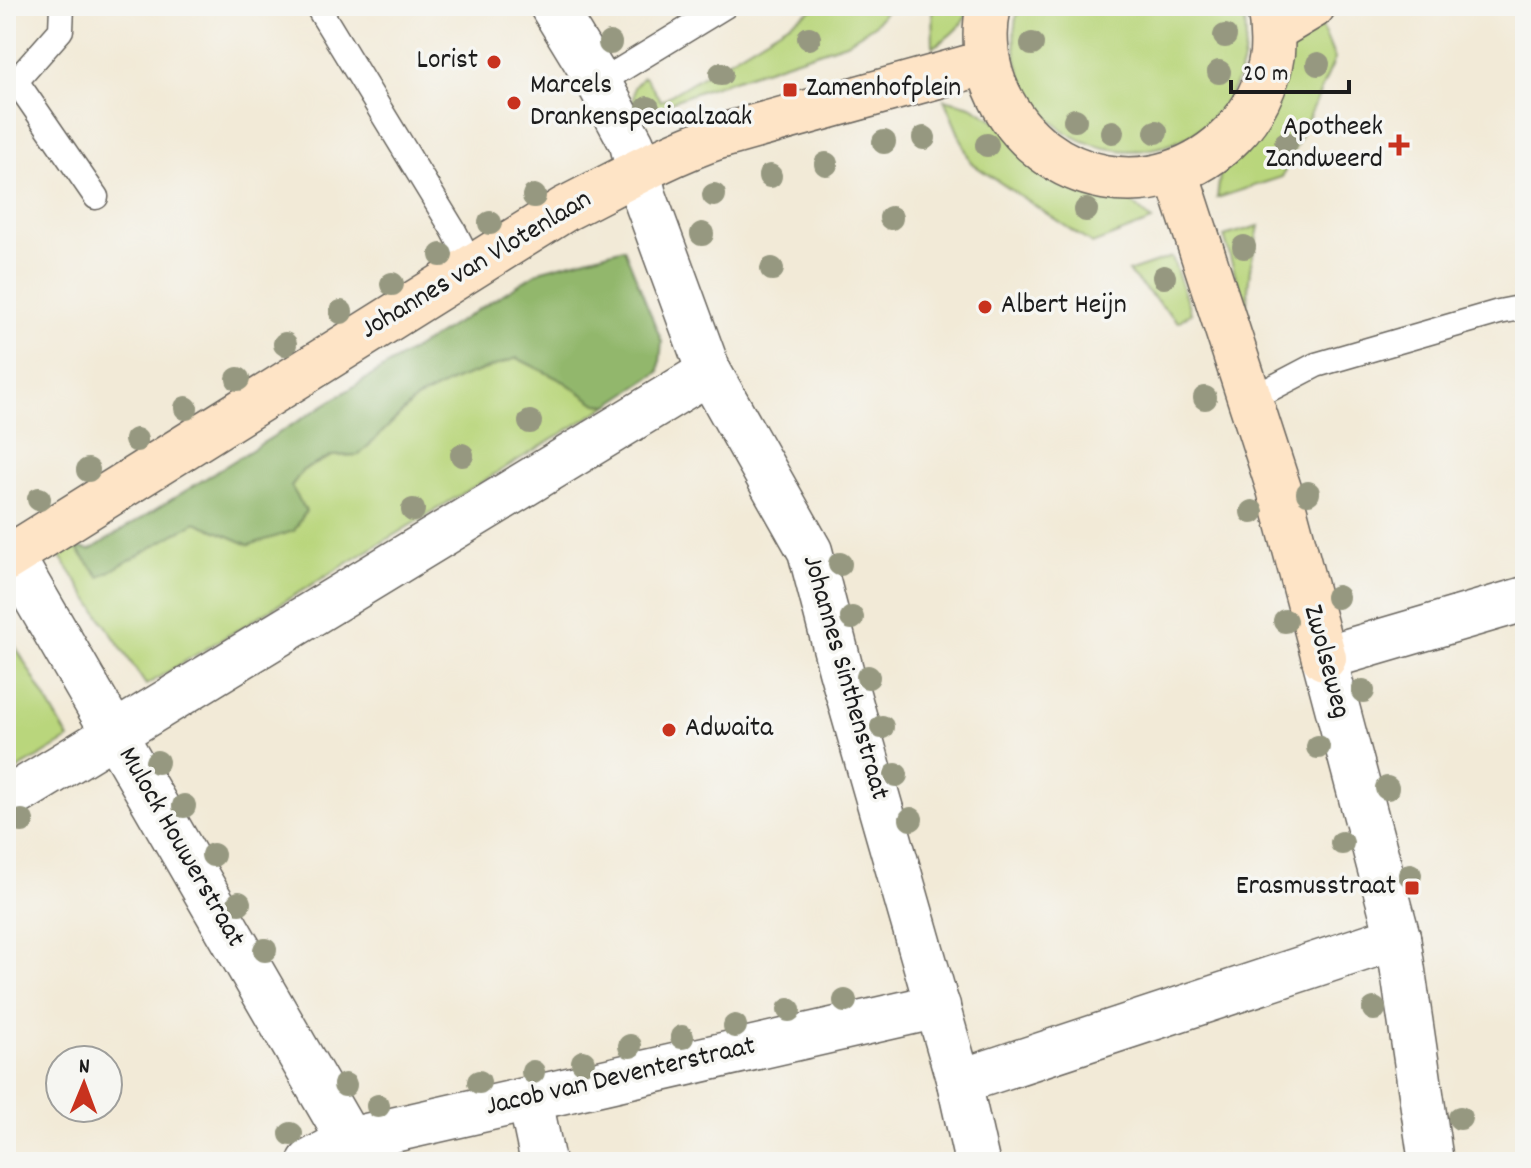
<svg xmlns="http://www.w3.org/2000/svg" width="1531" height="1168" font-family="Dekko,sans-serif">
	<rect width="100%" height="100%" fill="#f6f6f2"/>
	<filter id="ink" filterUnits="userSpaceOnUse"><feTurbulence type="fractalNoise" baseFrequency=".0125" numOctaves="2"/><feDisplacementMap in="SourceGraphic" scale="16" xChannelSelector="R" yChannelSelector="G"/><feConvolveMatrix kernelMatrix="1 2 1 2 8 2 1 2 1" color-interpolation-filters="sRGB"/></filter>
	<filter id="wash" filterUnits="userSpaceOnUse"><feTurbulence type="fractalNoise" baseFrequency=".006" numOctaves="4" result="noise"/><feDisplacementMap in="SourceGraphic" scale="32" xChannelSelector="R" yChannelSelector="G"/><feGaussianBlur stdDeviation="1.8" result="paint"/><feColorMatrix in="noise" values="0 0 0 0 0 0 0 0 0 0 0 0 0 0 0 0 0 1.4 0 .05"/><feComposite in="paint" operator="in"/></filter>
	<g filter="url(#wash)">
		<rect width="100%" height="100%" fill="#f2ead7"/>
		<g fill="#b9d67c" stroke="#6a794c" stroke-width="2">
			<polygon points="818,6 890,6 874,25 846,43 703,90 673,101 650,113 644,113 638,110 633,103 634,87 643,77 646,78 661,101"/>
			<path d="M 932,6 L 972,6 C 963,25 951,36 933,47 Z"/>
			<path d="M 1019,6 L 1242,6 C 1248,29 1247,50 1240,72 C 1218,145 1132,171 1069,134 C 1053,125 1041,110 1031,95 C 1014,69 1010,35 1019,6 Z"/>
			<polygon points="1318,17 1335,59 1282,177 1217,198 1220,175 1230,153 1287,59 1296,40"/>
			<polygon points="944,99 971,106 1136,206 1152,221 1092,244 971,163"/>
			<polygon points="1259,226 1250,269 1246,312 1224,236"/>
			<polygon points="1172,257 1191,313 1178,322 1128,272"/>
			<polygon points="517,358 565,382 597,404 609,405 146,685 59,555 75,547 100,576 196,522 249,545 303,470 332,456 359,455 416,399 457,379"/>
			<polygon points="6,630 69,739 6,776"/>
		</g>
		<polygon fill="#92b76c" stroke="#576a44" stroke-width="2" points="624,248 662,342 659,372 609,405 597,404 565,382 517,358 457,379 416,399 359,455 332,456 303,470 291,486 306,511 294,531 249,545 196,522 100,577 75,547 90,550 542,270"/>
	</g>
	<g filter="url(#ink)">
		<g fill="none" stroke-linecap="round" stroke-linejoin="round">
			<defs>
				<g id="lane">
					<polyline points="62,6 61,30 16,81 96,197"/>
					<polyline points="317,6 454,231 472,266"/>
					<polyline points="599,83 725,6"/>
					<polyline points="1251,399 1316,365 1499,312 1525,307"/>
				</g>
				<g id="street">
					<polyline points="552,6 599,83 632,144 644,195 709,372 810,551 841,670 959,1082 977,1162"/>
					<polyline points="6,549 11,555 349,1140"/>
					<polyline points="6,800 709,372"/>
					<polyline points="959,1082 1398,937"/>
					<polyline points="530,1100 543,1162"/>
					<polyline points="310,1162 349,1140 938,1006"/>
					<polyline points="1431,1162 1398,937 1324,658 1525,599"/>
				</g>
				<g id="secondary">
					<path d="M 989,6 C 982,35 986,69 999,95 C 1043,187 1160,209 1232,135 C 1253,114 1268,84 1272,54 C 1273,38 1272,22 1269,6"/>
					<polyline points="1273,30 1313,6"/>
					<polyline points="1176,172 1279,489 1324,658"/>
					<path d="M 6,559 L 565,209 C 615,184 665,155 718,137 L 988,62"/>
				</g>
			</defs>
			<use href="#lane" stroke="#67645d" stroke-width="27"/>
			<use href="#street" stroke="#67645d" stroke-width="47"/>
			<use href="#secondary" stroke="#67645d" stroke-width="47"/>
			<use href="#lane" stroke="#fff" stroke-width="24"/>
			<use href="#street" stroke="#fff" stroke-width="44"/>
			<use href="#secondary" stroke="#fee4c6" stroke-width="44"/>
		</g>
		<g fill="#969880">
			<circle cx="1225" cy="36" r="12"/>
			<circle cx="809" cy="38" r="12"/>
			<circle cx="610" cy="43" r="12"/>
			<circle cx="1032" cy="44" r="12"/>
			<circle cx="1318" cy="64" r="12"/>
			<circle cx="1219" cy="72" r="12"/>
			<circle cx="721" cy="74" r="12"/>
			<circle cx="648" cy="108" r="12"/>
			<circle cx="1075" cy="120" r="12"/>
			<circle cx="1112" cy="132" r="12"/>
			<circle cx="1156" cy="132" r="12"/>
			<circle cx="924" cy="138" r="12"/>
			<circle cx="884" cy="142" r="12"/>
			<circle cx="1286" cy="143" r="12"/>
			<circle cx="987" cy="145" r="12"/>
			<circle cx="826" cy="164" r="12"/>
			<circle cx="770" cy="176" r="12"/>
			<circle cx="714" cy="195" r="12"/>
			<circle cx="534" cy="196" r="12"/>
			<circle cx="1086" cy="210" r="12"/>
			<circle cx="891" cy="218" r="12"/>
			<circle cx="490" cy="223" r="12"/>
			<circle cx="702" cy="234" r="12"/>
			<circle cx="1244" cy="247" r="12"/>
			<circle cx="441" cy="255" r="12"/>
			<circle cx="772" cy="269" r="12"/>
			<circle cx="1164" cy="277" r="12"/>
			<circle cx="392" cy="284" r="12"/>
			<circle cx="341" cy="312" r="12"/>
			<circle cx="285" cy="344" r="12"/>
			<circle cx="238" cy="379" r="12"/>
			<circle cx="1205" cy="398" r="12"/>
			<circle cx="186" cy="408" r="12"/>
			<circle cx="530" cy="422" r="12"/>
			<circle cx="136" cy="440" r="12"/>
			<circle cx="462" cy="455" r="12"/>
			<circle cx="88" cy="470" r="12"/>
			<circle cx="1308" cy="493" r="12"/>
			<circle cx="39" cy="499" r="12"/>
			<circle cx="413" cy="510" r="12"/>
			<circle cx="1252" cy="512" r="12"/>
			<circle cx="840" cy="564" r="12"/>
			<circle cx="1337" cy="597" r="12"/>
			<circle cx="852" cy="618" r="12"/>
			<circle cx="1285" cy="621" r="12"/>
			<circle cx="868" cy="677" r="12"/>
			<circle cx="1363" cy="691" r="12"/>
			<circle cx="882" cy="727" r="12"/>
			<circle cx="1318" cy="747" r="12"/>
			<circle cx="157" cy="762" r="12"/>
			<circle cx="896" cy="775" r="12"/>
			<circle cx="1387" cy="788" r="12"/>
			<circle cx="184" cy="806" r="12"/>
			<circle cx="911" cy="819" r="12"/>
			<circle cx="22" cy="821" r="12"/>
			<circle cx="1342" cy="843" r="12"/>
			<circle cx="213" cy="855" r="12"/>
			<circle cx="1410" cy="875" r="12"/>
			<circle cx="239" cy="903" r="12"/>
			<circle cx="265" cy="950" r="12"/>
			<circle cx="845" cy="1001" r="12"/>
			<circle cx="1374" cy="1009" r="12"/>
			<circle cx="789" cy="1010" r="12"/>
			<circle cx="735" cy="1026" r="12"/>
			<circle cx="682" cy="1037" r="12"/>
			<circle cx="630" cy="1046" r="12"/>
			<circle cx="583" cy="1062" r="12"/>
			<circle cx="533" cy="1072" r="12"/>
			<circle cx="479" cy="1082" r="12"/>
			<circle cx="345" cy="1085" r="12"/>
			<circle cx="378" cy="1106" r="12"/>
			<circle cx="1460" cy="1118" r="12"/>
			<circle cx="291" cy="1134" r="12"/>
		</g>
	</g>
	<g fill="#c8321e" stroke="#f6f6f2" stroke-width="3">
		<circle cx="494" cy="62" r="8"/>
		<rect x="782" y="82" width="16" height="16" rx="4"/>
		<circle cx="514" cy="103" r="8"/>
		<path d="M1395 133h8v8h8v8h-8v8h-8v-8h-8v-8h8z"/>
		<circle cx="985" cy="307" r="8"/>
		<circle cx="669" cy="730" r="8"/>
		<rect x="1404" y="880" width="16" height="16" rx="4"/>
	</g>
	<g text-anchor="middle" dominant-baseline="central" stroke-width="7" stroke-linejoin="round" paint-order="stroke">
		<g font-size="28" fill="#1c1c1c" stroke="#f6f6f2" text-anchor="start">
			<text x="478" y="62" text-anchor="end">Lorist</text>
			<text x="530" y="87">Marcels<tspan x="530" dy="32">Drankenspeciaalzaak</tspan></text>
			<text x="806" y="90">Zamenhofplein</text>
			<text x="1383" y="129" text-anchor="end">Apotheek<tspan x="1383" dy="32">Zandweerd</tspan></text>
			<text x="1001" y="307">Albert Heijn</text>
			<text x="685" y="730">Adwaita</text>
			<text x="1396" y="888" text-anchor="end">Erasmusstraat</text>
		</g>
		<g font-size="28" fill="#1c1c1c" stroke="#f6f6f2">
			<text transform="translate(477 266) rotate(-31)">Johannes van Vlotenlaan</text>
			<text transform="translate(1325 662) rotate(75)">Zwolseweg</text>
			<text transform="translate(844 678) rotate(74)">Johannes Sinthenstraat</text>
			<text transform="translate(180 848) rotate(60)">Mulock Houwerstraat</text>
			<text transform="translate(621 1078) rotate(-13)">Jacob van Deventerstraat</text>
		</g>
	</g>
	<rect width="1531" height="1168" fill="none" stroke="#f6f6f2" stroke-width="32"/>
	<g transform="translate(84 1084) rotate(1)"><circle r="38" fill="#f6f6f2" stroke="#9f9f9c" stroke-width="2"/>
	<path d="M0-6L14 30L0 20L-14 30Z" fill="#c8321e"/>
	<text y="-12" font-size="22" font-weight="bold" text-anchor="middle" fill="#1c1c1c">N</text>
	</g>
	<path d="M1231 80v12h118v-12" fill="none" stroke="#1c1c1c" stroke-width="4"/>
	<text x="1243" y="80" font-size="24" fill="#1c1c1c" stroke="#f6f6f2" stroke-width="6" paint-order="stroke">20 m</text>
</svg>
